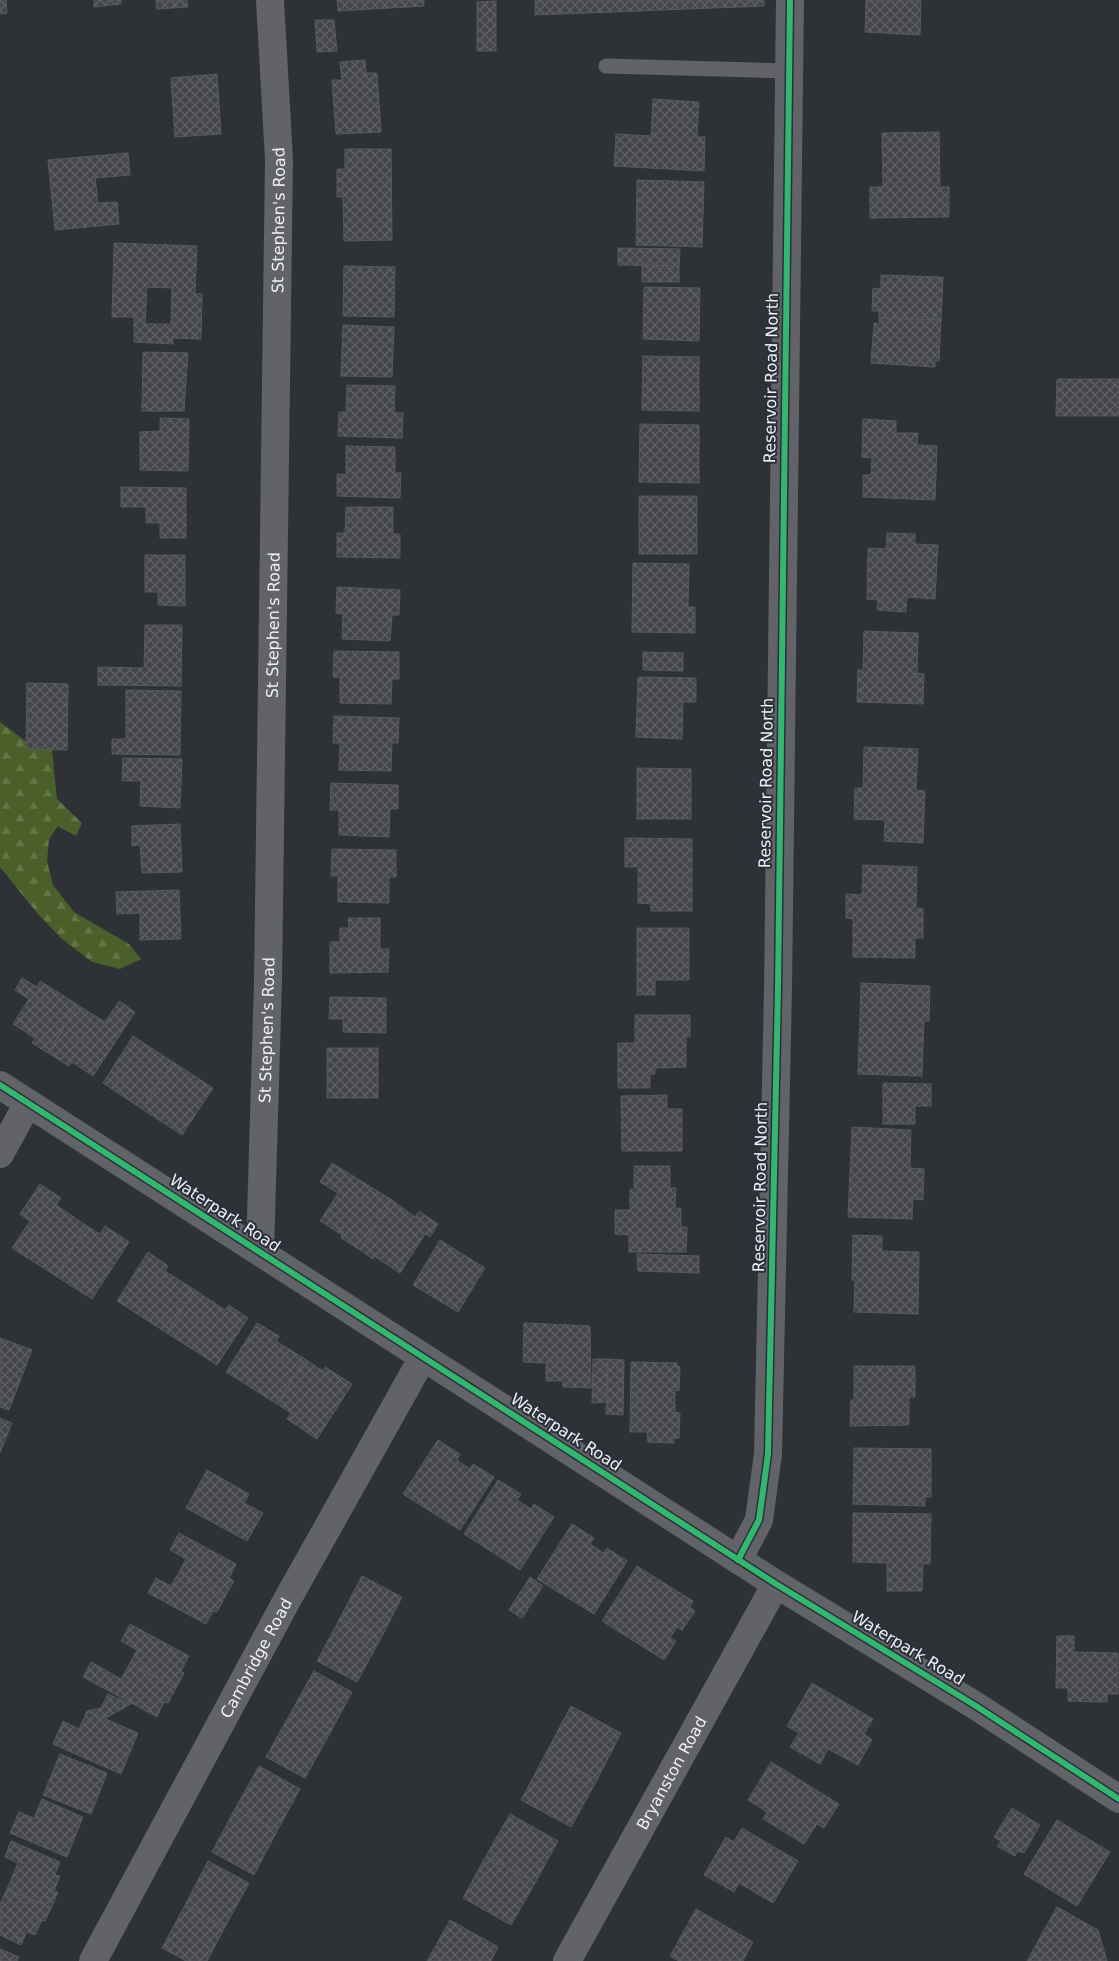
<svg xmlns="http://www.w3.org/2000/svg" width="1119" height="1961" font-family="'DejaVu Sans',sans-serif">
	<defs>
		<pattern id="forest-firs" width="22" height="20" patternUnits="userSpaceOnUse" patternTransform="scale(1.25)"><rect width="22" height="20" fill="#4b5f2a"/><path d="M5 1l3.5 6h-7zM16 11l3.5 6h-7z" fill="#65764a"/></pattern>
		<pattern id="building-cross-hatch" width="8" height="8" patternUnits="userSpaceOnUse" patternTransform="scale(1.25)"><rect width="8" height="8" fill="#444649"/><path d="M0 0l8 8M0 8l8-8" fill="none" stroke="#5f6164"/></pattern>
	</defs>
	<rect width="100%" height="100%" fill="#2e3136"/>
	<polygon fill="url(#forest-firs)" points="0,722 24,740 52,750 57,799 82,823 76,836 58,826 49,839 47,861 53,885 74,912 129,944 141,959 120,969 92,962 62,939 37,913 0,867"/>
	<g fill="url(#building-cross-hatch)" stroke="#56595d" fill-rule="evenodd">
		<polygon points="0,0 6,0 7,13 0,14"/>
		<polygon points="94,0 121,0 121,4 94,7"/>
		<polygon points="156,0 187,0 188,7 157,9"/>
		<polygon points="337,0 424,0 424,6 338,11"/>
		<polygon points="535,0 764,0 764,6 535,15"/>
		<polygon points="866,0 921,0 920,35 865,32"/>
		<polygon points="496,1 496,51 477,51 477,2"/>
		<polygon points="315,20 334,20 337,51 317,52"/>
		<polygon points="365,60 366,73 377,73 381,132 336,134 332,80 342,80 340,62"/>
		<polygon points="217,74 221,134 175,137 171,78"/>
		<polygon points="653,99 699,102 697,137 705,137 704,171 614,166 616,134 651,136"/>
		<polygon points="939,132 940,187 949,187 949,217 870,218 870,187 883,187 882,133"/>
		<polygon points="345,149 391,149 392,240 344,241 343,197 337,197 337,169 345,169"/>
		<polygon points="128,153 130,175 95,178 98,203 117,202 119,224 55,230 48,160"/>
		<polygon points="637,180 704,182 702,247 636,245"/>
		<path d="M 114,243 L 197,246 L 195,294 L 202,294 L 201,339 L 173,338 L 173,344 L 134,342 L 134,317 L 112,317 ZM 147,287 L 172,288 L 171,324 L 145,324 Z"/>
		<polygon points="618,248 680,249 679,266 618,265"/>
		<polygon points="642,265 679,266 679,282 642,282"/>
		<polygon points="344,266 395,267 394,317 343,316"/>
		<polygon points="881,275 943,277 941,320 879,318 879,311 872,311 873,288 881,289"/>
		<polygon points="644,287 700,288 699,341 643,339"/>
		<polygon points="879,318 941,320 939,361 935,361 935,367 871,363 874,323 879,324"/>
		<polygon points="343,325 394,327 392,377 341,376"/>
		<polygon points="143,352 188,353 184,411 142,411"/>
		<polygon points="643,356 699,357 699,411 642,410"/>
		<polygon points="1057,379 1119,379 1119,416 1056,416"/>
		<polygon points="347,385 395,386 394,413 403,413 402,438 338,436 339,412 346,412"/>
		<polygon points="160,418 189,419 188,471 140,470 140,432 160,431"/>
		<polygon points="863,419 896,421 896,433 918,433 917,445 937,446 935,500 863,497 863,475 871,475 872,458 862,457"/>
		<polygon points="640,424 699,425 699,483 639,482"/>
		<polygon points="346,446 395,447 395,473 401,473 400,498 337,496 337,474 346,475"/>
		<polygon points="121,487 186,488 186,538 160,538 160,523 146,523 146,507 121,507"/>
		<rect x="639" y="496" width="58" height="58"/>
		<polygon points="346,507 393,507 393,534 400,534 400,558 337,557 337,533 345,533"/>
		<polygon points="887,533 915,534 915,544 938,545 935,599 907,597 906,612 877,610 878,600 867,599 868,548 886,549"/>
		<polygon points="145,555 185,555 185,606 158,605 158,592 145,592"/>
		<polygon points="633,563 689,564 688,607 695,607 695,633 632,632"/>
		<polygon points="337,587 400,590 399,615 392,615 390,641 342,639 343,614 336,613"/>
		<polygon points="145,625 182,625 181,686 98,685 98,667 144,668"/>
		<polygon points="864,631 918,633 917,673 924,674 923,704 857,702 858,670 863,670"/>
		<polygon points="334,651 399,652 399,679 392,679 391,704 340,703 340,677 333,677"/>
		<polygon points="643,652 683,653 683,671 643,670"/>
		<polygon points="638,677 696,678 696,702 683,702 682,739 636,737"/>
		<polygon points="27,683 68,684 67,750 26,749"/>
		<polygon points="126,690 181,691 180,755 112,754 112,739 126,739"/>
		<polygon points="334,716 399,718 398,743 392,743 391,771 339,770 340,743 333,743"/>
		<polygon points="864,747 918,749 916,790 925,791 923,843 884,841 885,820 854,819 855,788 863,788"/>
		<polygon points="123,758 182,759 180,808 140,806 141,781 122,781"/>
		<polygon points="637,768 691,769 691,819 637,819"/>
		<polygon points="331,783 398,785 398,809 390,809 389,837 339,835 339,810 330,810"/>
		<polygon points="180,824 182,872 142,873 140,845 132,846 132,826"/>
		<polygon points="625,838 692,839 692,911 651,911 651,904 638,903 638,867 625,867"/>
		<polygon points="332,849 396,850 396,877 389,877 389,903 338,902 338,876 331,876"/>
		<polygon points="863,865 917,867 916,908 923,909 923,938 915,938 915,958 853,957 853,919 846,918 846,894 862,895"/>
		<polygon points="179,890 181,939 140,940 140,913 117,914 116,892"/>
		<polygon points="348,918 380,918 380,949 389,949 388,972 330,973 330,942 340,942 340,928 349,928"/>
		<polygon points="637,928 689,928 689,980 655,980 655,995 637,995"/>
		<polygon points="22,978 37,987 40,981 78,1005 48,1053 32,1043 35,1038 13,1024 29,999 15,990"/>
		<polygon points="861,983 930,986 929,1021 924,1021 922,1076 858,1074"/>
		<polygon points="330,997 386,998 386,1033 343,1032 343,1019 329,1019"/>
		<polygon points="119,1001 135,1012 93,1076 72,1062 69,1066 48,1053 78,1005 105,1022"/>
		<polygon points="635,1015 690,1015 690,1037 686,1037 686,1067 655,1068 655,1074 650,1074 650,1088 618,1088 618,1043 635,1043"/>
		<polygon points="133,1036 173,1062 142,1109 103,1083"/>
		<rect x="327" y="1048" width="51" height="50"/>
		<polygon points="173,1062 213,1088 182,1135 142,1109"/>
		<polygon points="883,1083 931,1084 931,1106 915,1106 915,1124 883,1124"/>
		<polygon points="667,1095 667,1109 682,1109 682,1151 622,1151 621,1096"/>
		<polygon points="852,1127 911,1130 910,1168 924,1169 923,1200 913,1199 912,1219 848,1217"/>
		<polygon points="332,1163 392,1200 360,1250 341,1238 342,1235 320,1221 338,1193 320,1182"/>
		<polygon points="634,1166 670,1166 670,1188 676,1188 675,1208 681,1208 681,1227 687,1227 686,1252 629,1252 629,1235 615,1234 615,1210 630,1210 630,1189 634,1189"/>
		<polygon points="40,1184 61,1198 56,1205 87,1226 56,1276 12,1248 30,1221 20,1214"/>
		<polygon points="392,1200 415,1217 419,1211 438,1224 430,1237 425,1234 400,1273 374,1256 373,1259 360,1250"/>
		<polygon points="87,1226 100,1234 105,1226 129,1242 92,1299 56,1276"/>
		<polygon points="853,1235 882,1236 882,1251 919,1252 918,1314 854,1312 855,1280 852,1280"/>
		<polygon points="440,1240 485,1268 458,1312 413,1285"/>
		<polygon points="148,1252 168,1266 165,1271 195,1290 167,1333 117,1301"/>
		<polygon points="637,1254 699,1256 699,1273 638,1271"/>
		<polygon points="195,1290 225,1310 229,1305 248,1318 217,1365 167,1333"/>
		<polygon points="257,1323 279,1336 276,1341 305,1359 277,1404 226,1372"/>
		<polygon points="524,1323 590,1326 591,1388 563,1387 563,1381 546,1381 546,1363 523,1362"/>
		<polygon points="0,1338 32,1350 9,1410 0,1407"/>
		<polygon points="305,1359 323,1371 325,1367 352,1384 317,1439 287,1419 291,1413 277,1404"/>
		<polygon points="593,1359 608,1359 607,1402 592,1403"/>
		<polygon points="608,1359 624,1360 623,1415 606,1414"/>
		<polygon points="631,1362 677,1363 677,1366 680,1367 679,1391 675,1390 675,1412 680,1413 679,1438 674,1438 674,1443 648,1442 647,1432 630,1432"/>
		<polygon points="854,1366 915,1366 915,1397 909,1397 909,1425 850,1426 851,1400 854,1400"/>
		<polygon points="0,1418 12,1423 0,1453"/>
		<polygon points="438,1440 460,1454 457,1460 470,1469 473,1464 494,1477 460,1530 403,1494"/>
		<polygon points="854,1448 931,1449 931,1497 925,1497 925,1506 853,1504"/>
		<polygon points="207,1470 249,1494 244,1503 263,1513 247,1541 186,1508"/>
		<polygon points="498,1480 521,1494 517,1500 531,1509 534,1504 554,1517 520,1570 464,1534"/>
		<polygon points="853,1513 931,1514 930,1564 923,1564 922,1591 887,1591 887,1563 853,1562"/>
		<polygon points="572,1524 594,1538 590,1544 604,1553 607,1548 627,1561 594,1614 537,1579"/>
		<polygon points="179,1533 236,1564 229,1578 234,1581 225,1597 179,1572 186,1559 170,1550"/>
		<polygon points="637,1566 693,1601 690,1607 695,1611 682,1630 677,1627 670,1638 676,1641 664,1660 602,1621"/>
		<polygon points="179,1572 225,1597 217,1612 213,1611 206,1624 148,1593 156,1578 171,1586"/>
		<polygon points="362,1576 402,1597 380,1640 340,1618"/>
		<polygon points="530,1577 543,1586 522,1618 509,1610"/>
		<polygon points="340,1618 380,1640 357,1682 317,1661"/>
		<polygon points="130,1624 189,1656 181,1671 184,1673 176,1688 130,1663 137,1650 121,1641"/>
		<polygon points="1057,1636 1074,1636 1074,1652 1118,1653 1118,1694 1107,1694 1107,1702 1068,1701 1068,1688 1056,1688"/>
		<polygon points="91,1662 121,1679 130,1663 176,1688 168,1703 164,1702 157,1717 83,1677"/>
		<polygon points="314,1671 352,1692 329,1735 290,1714"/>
		<polygon points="812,1683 873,1719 864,1734 872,1740 858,1765 828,1749 820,1764 790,1747 799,1733 787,1726"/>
		<polygon points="108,1694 131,1704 104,1719 87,1711 101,1708"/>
		<polygon points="571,1706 621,1733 597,1780 546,1753"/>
		<polygon points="87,1711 138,1733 121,1774 53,1744 63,1721 79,1729"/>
		<polygon points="290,1714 329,1735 305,1778 266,1757"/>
		<polygon points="546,1753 597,1780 571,1827 521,1800"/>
		<polygon points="60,1754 107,1773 91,1814 43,1795"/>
		<polygon points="771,1762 839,1804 824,1828 817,1824 804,1844 763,1819 767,1812 748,1800"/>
		<polygon points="259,1766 300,1789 277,1831 235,1809"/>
		<polygon points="42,1799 83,1817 67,1857 10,1833 19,1812 34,1818"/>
		<polygon points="1012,1808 1040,1825 1024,1853 1018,1851 1015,1856 997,1846 1001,1841 994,1837"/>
		<polygon points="235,1809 277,1831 254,1875 212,1852"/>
		<polygon points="510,1814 558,1841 535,1883 486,1856"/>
		<polygon points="1057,1820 1110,1852 1077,1906 1024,1874"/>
		<polygon points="742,1828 798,1861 773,1903 739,1883 734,1892 704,1875 726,1837 734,1842"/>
		<polygon points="11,1841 60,1862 55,1875 60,1876 54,1891 58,1892 51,1908 7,1889 18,1863 5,1857"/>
		<polygon points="486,1856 535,1883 511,1925 463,1898"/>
		<polygon points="208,1861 249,1883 225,1927 185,1905"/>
		<polygon points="7,1889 51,1908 45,1921 42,1920 35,1935 27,1932 21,1945 0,1935 0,1904"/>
		<polygon points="185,1905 225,1927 207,1961 186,1961 162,1948"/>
		<polygon points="1057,1907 1098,1930 1107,1961 1027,1961"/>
		<polygon points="696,1909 753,1942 743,1961 679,1961 670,1956"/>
		<polygon points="450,1920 498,1947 491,1961 427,1961"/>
		<polygon points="0,1949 19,1957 17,1961 0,1961"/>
	</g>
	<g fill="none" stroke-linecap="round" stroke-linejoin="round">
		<polyline stroke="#616366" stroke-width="15" points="606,66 790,71"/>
		<g stroke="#616366" stroke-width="28">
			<polyline points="0,1085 776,1584 976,1706 1119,1799"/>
			<polyline points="0,1154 28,1103"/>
			<path id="s1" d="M 260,1251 L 268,981 L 279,160 L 270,0"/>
			<polyline points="738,1560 759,1520 768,1454 778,989 790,0"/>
			<path id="s2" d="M 93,1961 L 287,1600 L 423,1357"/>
			<path id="s3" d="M 567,1961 L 776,1584"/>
		</g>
		<defs>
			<g id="cycleway">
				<polyline points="0,1085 776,1584 976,1706 1119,1799"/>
				<polyline points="738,1560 759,1520 768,1454 778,989 790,0"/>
			</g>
		</defs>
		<use href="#cycleway" stroke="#2b3039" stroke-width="9"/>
		<use href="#cycleway" stroke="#33b770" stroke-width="6"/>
	</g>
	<g text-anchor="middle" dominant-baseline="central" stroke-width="4" stroke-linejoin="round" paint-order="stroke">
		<g font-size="16" fill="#eceff5" stroke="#2b3039">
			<text stroke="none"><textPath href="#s1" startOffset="1031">St Stephen's Road</textPath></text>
			<text transform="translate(771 378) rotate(-89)">Reservoir Road North</text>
			<text stroke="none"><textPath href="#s1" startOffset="626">St Stephen's Road</textPath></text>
			<text transform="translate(766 783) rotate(-89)">Reservoir Road North</text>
			<text stroke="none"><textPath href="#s1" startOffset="221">St Stephen's Road</textPath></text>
			<text transform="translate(760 1187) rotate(-89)">Reservoir Road North</text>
			<text transform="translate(225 1213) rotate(33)">Waterpark Road</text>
			<text transform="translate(566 1432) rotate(33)">Waterpark Road</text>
			<text transform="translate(908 1648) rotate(31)">Waterpark Road</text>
			<text stroke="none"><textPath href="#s2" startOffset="344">Cambridge Road</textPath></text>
			<text stroke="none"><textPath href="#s3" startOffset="215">Bryanston Road</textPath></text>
		</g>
	</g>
</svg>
